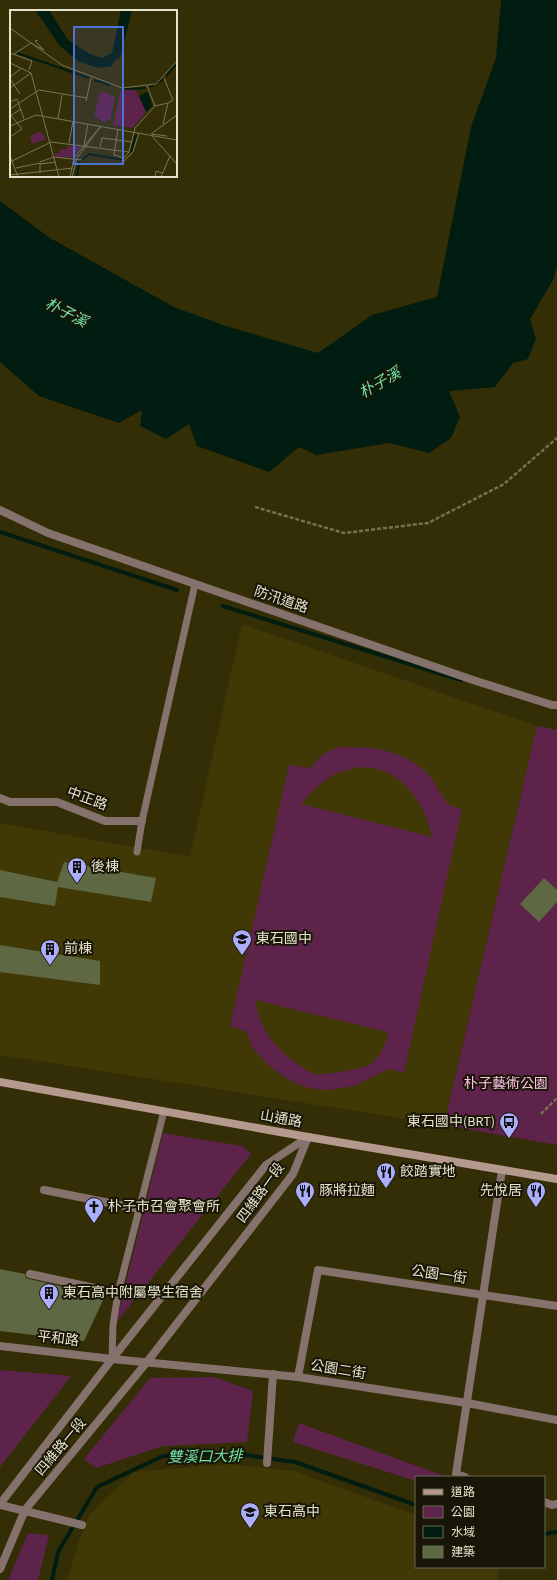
<svg xmlns="http://www.w3.org/2000/svg" width="557" height="1580" font-family="'Source Sans 3','Noto Sans TC',sans-serif">
	<rect width="100%" height="100%" fill="#342e06"/>
	<g fill="#403805">
		<polygon points="242,624 537,726 444,1125 0,1055 0,823 190,857"/>
		<polygon points="228,1464 293,1471 416,1515 416,1567 498,1567 498,1580 67,1580 78,1544 90,1514 134,1472"/>
	</g>
	<g fill="#5d234b" fill-rule="evenodd">
		<polygon points="537,726 557,730 557,1145 444,1125"/>
		<path d="M 341,747 C 375,746 410,751 433,780 C 437,786 444,802 450,805 C 454,807 458,808 462,809 L 404,1073 L 389,1069 L 354,1086 L 329,1090 L 308,1088 L 287,1079 L 268,1065 L 251,1046 L 247,1032 L 230,1026 L 289,765 L 311,768 C 321,755 325,751 341,747 ZM 359,767 C 365,768 372,767 378,769 C 408,777 426,809 432,837 L 301,804 C 311,792 325,778 340,772 C 346,770 353,769 359,767 ZM 255,1000 L 388,1032 C 387,1043 379,1060 369,1065 C 360,1070 324,1075 314,1074 C 310,1073 305,1069 301,1066 C 277,1052 259,1028 255,1000 Z"/>
		<polygon points="163,1133 243,1146 251,1154 116,1323"/>
		<polygon points="0,1370 71,1376 0,1467"/>
		<polygon points="214,1377 253,1391 247,1442 163,1446 96,1468 84,1459 150,1378"/>
		<polygon points="299,1423 447,1477 416,1477 416,1481 293,1442"/>
		<polygon points="28,1533 49,1535 38,1580 8,1580"/>
	</g>
	<polygon fill="#011c10" points="501,0 557,0 557,265 554,278 530,319 536,339 528,359 513,363 495,387 449,391 460,417 451,438 429,453 389,443 316,455 299,447 269,472 197,446 189,424 166,439 140,426 142,410 119,423 39,396 0,362 0,201 50,238 174,307 226,326 318,353 372,315 437,297 471,127 496,58"/>
	<g fill="none" stroke-linecap="round" stroke-linejoin="round">
		<g stroke="#011c10" stroke-width="4">
			<polyline points="0,532 177,590"/>
			<polyline points="223,606 461,680"/>
			<polyline points="544,1534 557,1532"/>
			<polyline points="52,1580 58,1552 97,1487 163,1456 238,1454 295,1462 416,1505"/>
		</g>
	</g>
	<g fill="#5e6843">
		<polygon points="64,862 156,878 151,902 58,887 55,906 0,897 0,870 57,882"/>
		<polygon points="544,878 557,890 557,902 539,922 520,904"/>
		<polygon points="0,945 100,961 100,985 0,972"/>
		<polygon points="0,1269 25,1274 26,1278 29,1279 105,1296 84,1341 0,1331"/>
	</g>
	<g fill="none" stroke-linecap="round" stroke-linejoin="round">
		<g stroke="#767150" stroke-width="2.5" stroke-dasharray="4 2" stroke-linecap="butt">
			<polyline points="255,507 344,533 428,523 504,484 557,438"/>
			<polyline points="541,1114 557,1098"/>
		</g>
		<g stroke="#85726c" stroke-width="7">
			<polyline points="137,852 142,821 195,584"/>
			<polyline points="112,1359 113,1325 118,1293 164,1111"/>
		</g>
		<g stroke="#85726c" stroke-width="8">
			<polyline points="0,510 48,533 473,680 552,705 557,705"/>
			<polyline points="0,798 10,802 57,802 105,821 142,821"/>
			<polyline points="44,1190 140,1209"/>
			<polyline points="30,1274 118,1293"/>
			<polyline points="0,1346 112,1359 298,1377 467,1403 557,1420"/>
			<polyline points="298,1377 318,1270 557,1306"/>
			<polyline points="267,1463 273,1374"/>
			<polyline points="465,1477 456,1474 502,1170"/>
			<polyline points="544,1502 552,1505 557,1504"/>
			<polyline points="0,1505 82,1525"/>
		</g>
		<g stroke="#85726c" stroke-width="8">
			<polyline points="0,1504 112,1359 266,1165 308,1137"/>
			<polyline points="0,1569 25,1510 147,1362 293,1174 308,1137"/>
		</g>
		<polyline stroke="#b6998e" stroke-width="8" points="0,1082 308,1137 557,1179"/>
	</g>
	<defs>
		<symbol id="building-pin" viewBox="-11 -11 22 30"><path d="M0 17L-7.5 6A9.5 9.5 0 1 1 7.5 6Z" fill="#abaffb" stroke="#191607"/><path d="M-4-6H4V6H1V3H-1V6H-4ZM-2.5-4.3h1.7v1.8h-1.7ZM.8-4.3h1.7v1.8H.8ZM-2.5-1h1.7V.8h-1.7ZM.8-1h1.7V.8H.8Z" fill="#111"/></symbol>
		<symbol id="school-pin" viewBox="-11 -11 22 30"><path d="M0 17L-7.5 6A9.5 9.5 0 1 1 7.5 6Z" fill="#abaffb" stroke="#191607"/><path d="M0-5L7-2L0 1L-7-2ZM-4 1L0 2.5L4 1V4Q0 6-4 4Z" fill="#111"/></symbol>
		<symbol id="bus-pin" viewBox="-11 -11 22 30"><path d="M0 17L-7.5 6A9.5 9.5 0 1 1 7.5 6Z" fill="#abaffb" stroke="#191607"/><path d="M-5-6H5V4H4V6H2V4H-2V6H-4V4H-5ZM-3.5-4V0h7V-4ZM-3.5 1.2v1.5H-2V1.2ZM2 1.2v1.5H3.5V1.2Z" fill="#111"/></symbol>
		<symbol id="restaurant-pin" viewBox="-11 -11 22 30"><path d="M0 17L-7.5 6A9.5 9.5 0 1 1 7.5 6Z" fill="#abaffb" stroke="#191607"/><path d="M-5-6h1v4h1v-4h1v4h1v-4h1v5L-1.5 .5V6h-2V.5L-5-1ZM5-6V6H3V1.5H1.5Q1.5-4 5-6Z" fill="#111"/></symbol>
		<symbol id="church-pin" viewBox="-11 -11 22 30"><path d="M0 17L-7.5 6A9.5 9.5 0 1 1 7.5 6Z" fill="#abaffb" stroke="#191607"/><path d="M-1.2-6h2.4v3.5h3.3v2.4h-3.3V6h-2.4V-.1h-3.3v-2.4h3.3Z" fill="#111"/></symbol>
	</defs>
	<g fill-rule="evenodd">
		<use href="#building-pin" x="66" y="856" width="22" height="30"/>
		<use href="#school-pin" x="231" y="928" width="22" height="30"/>
		<use href="#building-pin" x="39" y="938" width="22" height="30"/>
		<use href="#bus-pin" x="498" y="1111" width="22" height="30"/>
		<use href="#restaurant-pin" x="375" y="1161" width="22" height="30"/>
		<use href="#restaurant-pin" x="294" y="1180" width="22" height="30"/>
		<use href="#restaurant-pin" x="525" y="1180" width="22" height="30"/>
		<use href="#church-pin" x="83" y="1196" width="22" height="30"/>
		<use href="#building-pin" x="38" y="1282" width="22" height="30"/>
		<use href="#school-pin" x="239" y="1501" width="22" height="30"/>
	</g>
	<g text-anchor="middle" dominant-baseline="central" stroke-width="4" stroke-linejoin="round" paint-order="stroke">
		<g font-size="14" fill="#e5e2cd" stroke="#191607">
			<text transform="translate(281 600) rotate(19)">防汛道路</text>
			<text transform="translate(87 799) rotate(20)">中正路</text>
			<text transform="translate(281 1119) rotate(10)">山通路</text>
			<text transform="translate(261 1193) rotate(-54)">四維路一段</text>
			<text transform="translate(439 1275) rotate(8)">公園一街</text>
			<text transform="translate(58 1339) rotate(7)">平和路</text>
			<text transform="translate(338 1370) rotate(9)">公園二街</text>
			<text transform="translate(61 1447) rotate(-50)">四維路一段</text>
		</g>
		<g font-size="14" fill="#e5e2cd" stroke="#191607" text-anchor="start">
			<text x="91" y="867">後棟</text>
			<text x="256" y="939">東石國中</text>
			<text x="64" y="949">前棟</text>
			<text x="495" y="1122" text-anchor="end">東石國中(BRT)</text>
			<text x="400" y="1172">餃踏實地</text>
			<text x="319" y="1191">豚將拉麵</text>
			<text x="522" y="1191" text-anchor="end">先悅居</text>
			<text x="108" y="1207">朴子市召會聚會所</text>
			<text x="63" y="1293">東石高中附屬學生宿舍</text>
			<text x="264" y="1512">東石高中</text>
		</g>
		<g font-size="14" fill="#fdc2e7" stroke="#191607">
			<text x="506" y="1084">朴子藝術公園</text>
		</g>
		<g font-size="15" font-style="italic" fill="#6de7ae" stroke="#191607">
			<text transform="translate(66 313) rotate(27)">朴子溪</text>
			<text transform="translate(380 383) rotate(-30)">朴子溪</text>
			<text transform="translate(205 1457) rotate(-1)">雙溪口大排</text>
		</g>
	</g>
	<g transform="translate(10 10)">
		<rect width="167" height="167" fill="#342e06"/>
		<path d="M 111,80 L 126,80 L 136,102 L 123,118 L 103,115 ZM 94,82 L 105,87 L 100,110 L 93,112 L 84,106 L 90,83 ZM 30,121 L 36,129 L 22,134 L 20,126 ZM 57,136 L 71,137 L 63,147 L 46,147 L 45,143 L 50,143 L 50,139 L 57,139 Z" fill="#5d234b"/>
		<path d="M 25,0 L 39,0 L 58,30 L 80,44 L 92,48 L 102,43 L 111,0 L 122,0 L 110,48 L 104,51 L 102,56 L 88,58 L 68,51 L 50,36 ZM 138,82 L 142,96 L 136,102 L 129,86 Z" fill="#011c10"/>
		<path fill="none" stroke="#011c10" stroke-width="2" d="M 7,43 L 79,68M 156,66 L 167,53M 84,70 L 100,75M 140,77 L 154,69M 115,79 L 136,78M 121,142 L 126,125M 67,167 L 69,152 L 79,144 L 114,150"/>
		<path fill="none" stroke="#7b7656" stroke-width="1" d="M 0,18 L 52,55 L 112,78 L 146,74 L 167,51M 0,43 L 22,51 L 19,60M 4,44 L 21,33 L 34,40 L 25,31 L 28,30M 0,53 L 21,63 L 49,167M 0,67 L 12,58M 154,68 L 163,90 L 158,93M 0,69 L 10,84M 0,78 L 21,63M 76,91 L 81,68M 0,92 L 7,89 L 14,109M 145,96 L 158,93 L 153,114M 0,99 L 29,80 L 77,88M 0,104 L 12,119 L 0,127M 0,106 L 11,99M 48,109 L 52,85M 0,116 L 26,105 L 167,130M 108,119 L 104,145 L 114,148 L 119,142M 141,124 L 167,105M 142,124 L 157,126M 141,125 L 167,154M 59,133 L 63,111M 74,135 L 78,114M 90,137 L 92,128 L 122,132M 0,146 L 8,167M 114,151 L 123,142 L 129,123M 0,152 L 41,132 L 119,142 L 125,118 L 145,96 L 137,76M 30,152 L 44,147 L 72,150M 30,154 L 46,152M 6,158 L 30,153 L 30,163M 0,165 L 63,158M 60,167 L 64,148 L 91,116M 62,167 L 67,148 L 91,116M 145,167 L 146,161 L 152,163M 151,167 L 160,146"/>
		<path fill="#4f73d5" fill-opacity="0.15" stroke="#4f73d5" stroke-width="2" d="M 64,17 L 113,17 L 113,154 L 64,154 Z"/>
		<rect width="167" height="167" fill="none" stroke="#e5e2cd" stroke-width="2"/>
	</g>
	<rect x="415" y="1476" width="130" height="92" fill="#191607" stroke="#6b6856"/>
	<rect x="423" y="1489" width="20" height="6" fill="#b6998e" stroke="#6b6856"/>
	<text x="451" y="1496" font-size="12" fill="#e5e2cd">道路</text>
	<rect x="423" y="1506" width="20" height="12" fill="#5d234b" stroke="#6b6856"/>
	<text x="451" y="1516" font-size="12" fill="#e5e2cd">公園</text>
	<rect x="423" y="1526" width="20" height="12" fill="#011c10" stroke="#6b6856"/>
	<text x="451" y="1536" font-size="12" fill="#e5e2cd">水域</text>
	<rect x="423" y="1546" width="20" height="12" fill="#5e6843" stroke="#6b6856"/>
	<text x="451" y="1556" font-size="12" fill="#e5e2cd">建築</text>
</svg>
